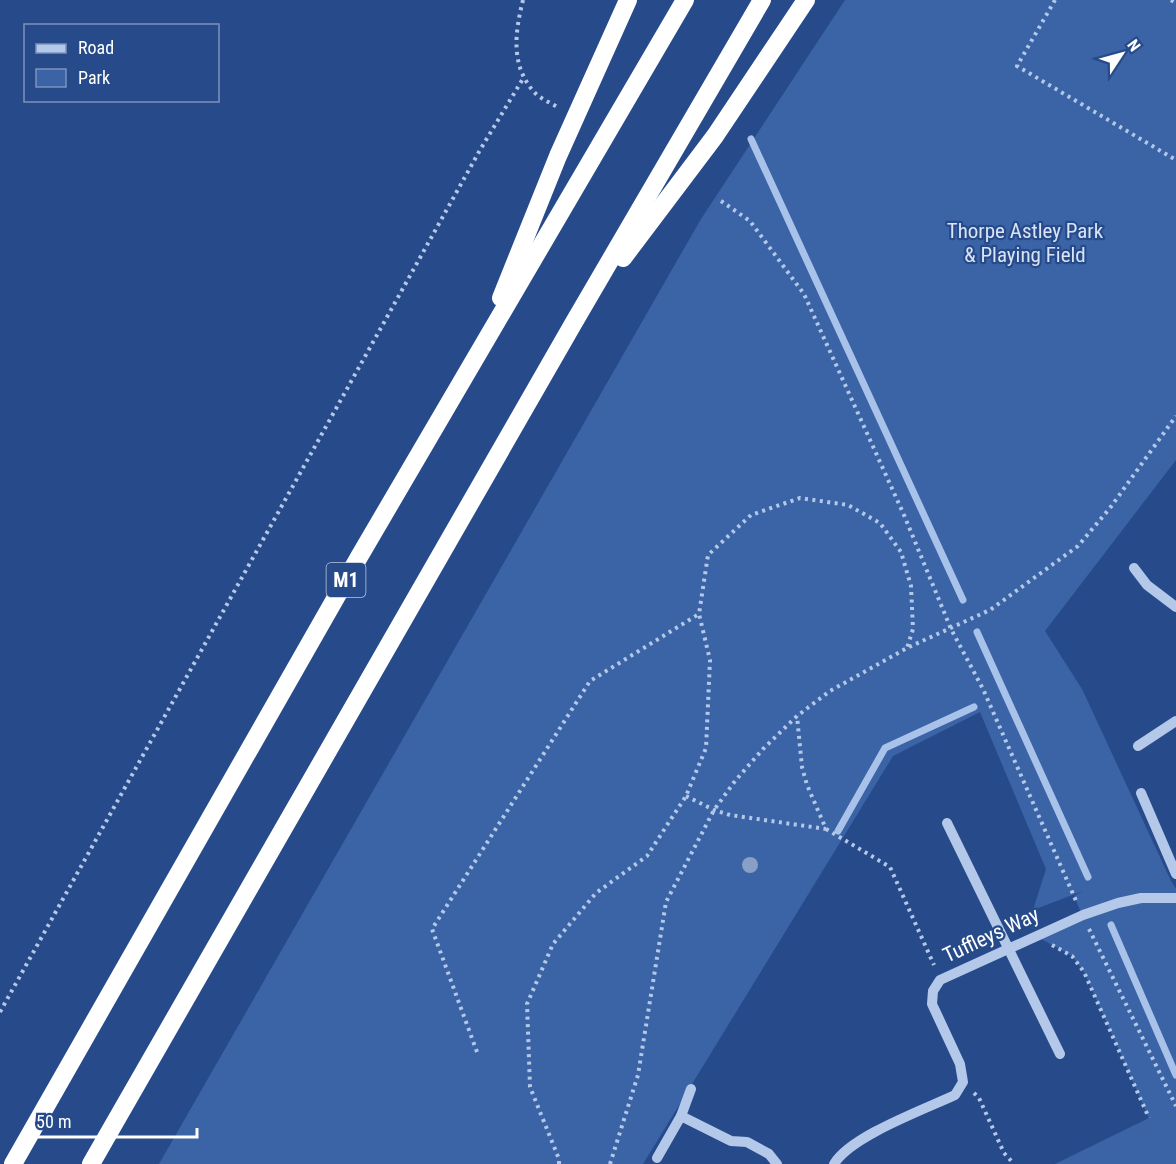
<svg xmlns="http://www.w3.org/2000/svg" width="1176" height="1164" font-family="'Roboto Condensed',sans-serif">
	<rect width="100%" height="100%" fill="#274b8a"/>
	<polygon fill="#3b64a6" points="845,0 1176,0 1176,460 1045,631 1082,689 1171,881 1176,889 1176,1164 1055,1164 1149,1118 1084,972 1072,956 1036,936 1082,915 1074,896 1083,891 1033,910 1046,869 980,712 893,756 643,1164 159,1164 701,219"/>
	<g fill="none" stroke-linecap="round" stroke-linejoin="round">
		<g stroke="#a9c2ea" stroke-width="7">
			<polyline points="751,139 963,600"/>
			<polyline points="977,632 1088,877"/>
			<polyline points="838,831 885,748 974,707"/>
			<polyline points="1111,925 1176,1075"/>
		</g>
		<g stroke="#b4c8e9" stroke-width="4" stroke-dasharray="3 4.5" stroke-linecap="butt">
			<path d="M 523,0 C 515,32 510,66 535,93 C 541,99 551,103 559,108"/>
			<polyline points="1055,0 1017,66 1176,160"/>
			<polyline points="1171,0 1176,3"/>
			<polyline points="721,201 750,221 804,294 904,515 951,629 983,689 1077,903"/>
			<polyline points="686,796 714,810 730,815 826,829 807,785 802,767 797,716"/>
			<polyline points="826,829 890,867 934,965"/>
			<polyline points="1089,929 1176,1106"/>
			<polyline points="1052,945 1072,956 1084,972 1149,1118"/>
			<polyline points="0,1012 480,150 524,77"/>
			<polyline points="477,1052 432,929 590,681 699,614"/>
			<polyline points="974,1093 979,1098 1004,1153 1014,1164"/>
			<polyline points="559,1164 559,1159 530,1087 527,1004 553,944 596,893 647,856 686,796 706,748 710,660 699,614 708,555 751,515 800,498 848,505 880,523 901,552 911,586 913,629 907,648"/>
			<polyline points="610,1164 638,1075 666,902 714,810 735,781 763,749 797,716 830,691 907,648 990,610 1078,546 1110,508 1176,416"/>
		</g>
		<g stroke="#b4c8e9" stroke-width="10">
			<polyline points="1134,568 1147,585 1176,607"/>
			<polyline points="1138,746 1176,721"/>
			<polyline points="1141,793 1176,874"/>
			<polyline points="947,823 1060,1054"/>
			<polyline points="681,1116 731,1141 747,1142 769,1154 777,1164"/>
			<polyline points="657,1158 681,1116 691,1089"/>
			<path d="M 834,1164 C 851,1136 923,1110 955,1095 L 963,1082 L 960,1064 L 932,1004 L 933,991 L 940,980 L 1083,915 L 1118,903 L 1141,898 L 1176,898"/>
		</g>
		<g stroke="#fff" stroke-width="18">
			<polyline points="623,258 715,136 806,0"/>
			<polyline points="501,298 558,156 628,0"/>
			<polyline points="13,1164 359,557 685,0"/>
			<polyline points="91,1164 573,324 762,0"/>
		</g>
	</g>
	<circle fill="#899fc6" cx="750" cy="865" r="8"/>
	<g text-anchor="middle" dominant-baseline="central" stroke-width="4.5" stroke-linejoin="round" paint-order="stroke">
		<rect fill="#274b8a" stroke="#bec9dc" stroke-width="1.5" x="326.5" y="563" width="39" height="34" rx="4.5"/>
		<g font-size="20" font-weight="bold" fill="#fff">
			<text x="346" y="580">M1</text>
		</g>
		<g font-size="21" fill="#d9e4f7" stroke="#274b8a">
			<text x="1025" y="231">Thorpe Astley Park<tspan x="1025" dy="24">&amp; Playing Field</tspan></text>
		</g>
		<g font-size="21" fill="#fff" stroke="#274b8a">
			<text transform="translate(991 935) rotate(-25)">Tuffleys Way</text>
		</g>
	</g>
	<rect x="24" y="24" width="195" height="78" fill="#274b8a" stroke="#7d93b9" stroke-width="1.5"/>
	<rect x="36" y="44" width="30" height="9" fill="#b4c8e9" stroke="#7d93b9" stroke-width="1.5"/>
	<text x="78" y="54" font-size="18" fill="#ffffff">Road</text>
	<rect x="36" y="69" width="30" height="18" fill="#3b64a6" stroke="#7d93b9" stroke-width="1.5"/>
	<text x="78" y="84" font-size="18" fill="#ffffff">Park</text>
	<g transform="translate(1122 54) rotate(54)" stroke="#274b8a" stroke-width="4.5" paint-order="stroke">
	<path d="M0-4.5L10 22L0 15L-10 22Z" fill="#ffffff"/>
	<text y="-9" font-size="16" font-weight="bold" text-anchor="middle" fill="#ffffff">N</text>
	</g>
	<path d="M27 1128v9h170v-9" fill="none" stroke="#ffffff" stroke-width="3"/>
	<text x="36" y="1128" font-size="18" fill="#ffffff" stroke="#274b8a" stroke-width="4.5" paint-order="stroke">50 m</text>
</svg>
